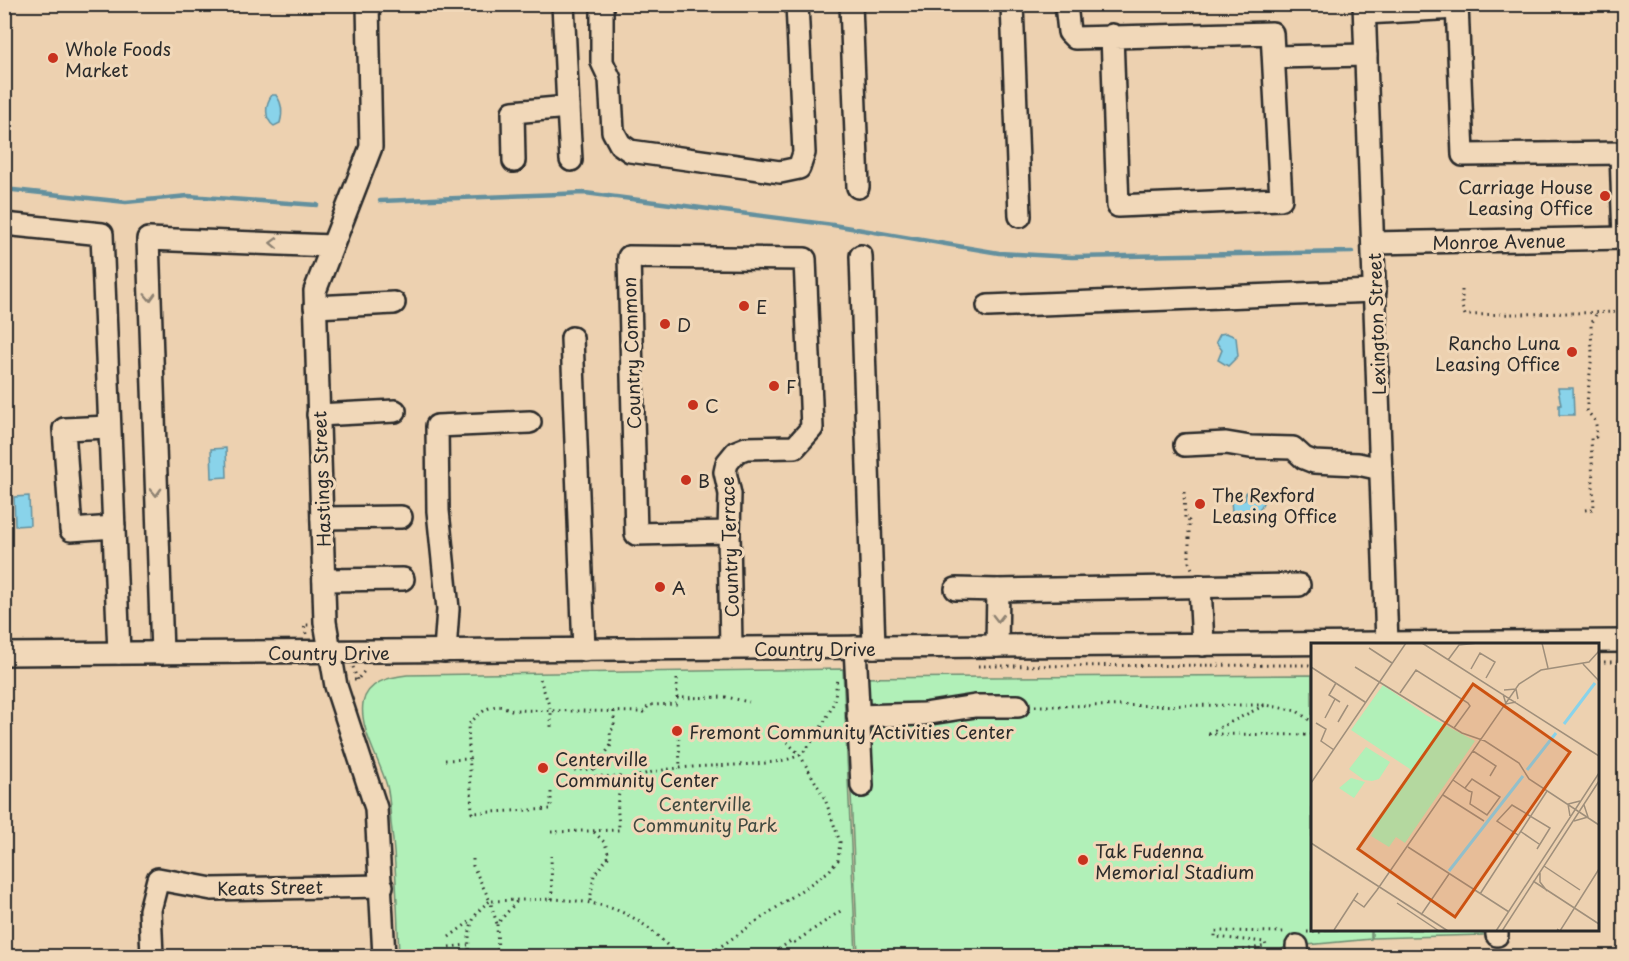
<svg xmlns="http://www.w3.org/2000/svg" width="1629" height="961" font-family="'Playpen Sans',sans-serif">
	<rect width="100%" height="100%" fill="#edd1b0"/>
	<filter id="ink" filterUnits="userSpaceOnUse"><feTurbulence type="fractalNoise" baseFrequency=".0167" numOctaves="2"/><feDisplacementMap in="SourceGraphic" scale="12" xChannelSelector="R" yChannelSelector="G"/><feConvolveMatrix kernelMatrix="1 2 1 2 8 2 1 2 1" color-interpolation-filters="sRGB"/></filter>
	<g filter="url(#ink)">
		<g fill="#b1f0b8" stroke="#6e8e72" stroke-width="1.5">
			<path d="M 843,669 L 856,956 L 399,956 C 397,912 397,867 391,823 C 390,811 390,798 387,786 C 380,760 359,729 363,703 C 367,682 389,677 407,675 Z"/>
			<polygon points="1312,675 1312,930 1371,930 1371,939 1285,947 1273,956 952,956 941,953 935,956 858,956 846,678"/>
			<polygon points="1372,930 1483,930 1483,935 1372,938"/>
		</g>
		<g fill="#89d3ea" stroke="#63909e" stroke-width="1.5">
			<path d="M 272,95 L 276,95 C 282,103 283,113 280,123 L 274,126 C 264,119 265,104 272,95 Z"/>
			<polygon points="1226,333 1236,337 1238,356 1228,366 1218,360 1222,350 1216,342 1220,334"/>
			<polygon points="1573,388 1574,415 1559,415 1559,405 1561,405 1558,388"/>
			<polygon points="226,448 227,477 212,478 211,449"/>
			<polygon points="1259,491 1263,503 1259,511 1232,513 1231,500 1238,497 1241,501 1245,500 1246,492"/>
			<polygon points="29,496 30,525 15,526 14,497"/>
		</g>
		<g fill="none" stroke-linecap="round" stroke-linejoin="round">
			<g stroke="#63909e" stroke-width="4.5">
				<polyline points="4,189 126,202 188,196 317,205"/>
				<polyline points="380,201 585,193 833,225 999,253 1072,257 1352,252"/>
			</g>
			<defs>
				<g id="minor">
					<polyline points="368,4 371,147 315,291 325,622 336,686 376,808 384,956"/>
					<polyline points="602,4 602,62 610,79 613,131 620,144 630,151 780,172 799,168 804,153 797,4"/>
					<polyline points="851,4 858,187"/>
					<polyline points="1012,4 1020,216"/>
					<polyline points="1066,4 1069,32 1075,38 1272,33 1281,199 1118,206 1112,35"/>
					<polyline points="1364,4 1387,643"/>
					<polyline points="1457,4 1463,155 1624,153"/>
					<polyline points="1365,13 1457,8"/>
					<polyline points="1275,57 1366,55"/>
					<polyline points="568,107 571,160"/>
					<polyline points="1621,153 1624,238"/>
					<polyline points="514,161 513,112 568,107 563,4"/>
					<polyline points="4,224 102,234 119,653"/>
					<polyline points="1373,243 1624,238"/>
					<polyline points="861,256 874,647"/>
					<polyline points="988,306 1375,291"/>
					<polyline points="315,307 394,303"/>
					<polyline points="572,338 584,650"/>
					<polyline points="318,415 395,411"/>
					<polyline points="109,427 64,429 71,530 114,527"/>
					<polyline points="1185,445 1226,443 1250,447 1293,448 1304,458 1314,462 1358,464 1381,469"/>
					<polyline points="322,518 401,517"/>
					<polyline points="729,532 636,534 629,257 805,259 812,428 795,447 746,448 736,452 727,463 725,472 730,494 729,532 731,648"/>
					<polyline points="324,580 403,579"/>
					<polyline points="1200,586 1203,645"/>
					<polyline points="956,589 998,590 1299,585"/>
					<polyline points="997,646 998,590"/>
					<polyline points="855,647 862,786"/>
					<polyline points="445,651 448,609 438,511 437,426 530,422"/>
					<polyline points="162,653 148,239 332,246"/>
					<polyline points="4,654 1624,641"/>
					<polyline points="858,716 924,714 975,706 1018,706"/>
					<polyline points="1497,930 1497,935"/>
					<polyline points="1297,946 1298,956"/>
					<polyline points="152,956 150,910 158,879 212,889 382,886"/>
				</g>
			</defs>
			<use href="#minor" stroke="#2b2b2b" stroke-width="26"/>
			<g stroke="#2b2b2b" stroke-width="3" stroke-dasharray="1.5 4.5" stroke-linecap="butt">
				<polyline points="1462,290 1462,307 1465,315 1624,312"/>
				<polyline points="1184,492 1185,519 1189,521 1189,562 1193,571"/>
				<path d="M 1585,510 L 1594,509 L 1591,438 L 1596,437 C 1597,421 1596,422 1587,411 L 1587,403 L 1592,353 L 1591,325 L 1597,312"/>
				<polyline points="306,634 304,625 309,625"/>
				<polyline points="1598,662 1624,662"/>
				<polyline points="978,666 1312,665"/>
				<polyline points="353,667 357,680"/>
				<polyline points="540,679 551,711 551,727"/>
				<polyline points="677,679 677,698"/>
				<polyline points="354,680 357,680 366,669"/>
				<polyline points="677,698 726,697 749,702"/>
				<polyline points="1035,706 1266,705 1297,711 1312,722"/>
				<polyline points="1209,733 1265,705"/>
				<polyline points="1208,734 1312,735"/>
				<polyline points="679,738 680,769"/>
				<polyline points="445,760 470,759"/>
				<polyline points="595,769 596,776 620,777 625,783"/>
				<polyline points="574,770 595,769 611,745 610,731 614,728 614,710"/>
				<path d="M 551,792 L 551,809 L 472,813 L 468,725 C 481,712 492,700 511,710 L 644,712 L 649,705 L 677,704"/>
				<path d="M 551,832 L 619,830 C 619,820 616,804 619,794 C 632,752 765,776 801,754 C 810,748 829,715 833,704 C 836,696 836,686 837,677"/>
				<polyline points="473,859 473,866 490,901 552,899 551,856"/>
				<path d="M 552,899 C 609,902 639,912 677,956"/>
				<polyline points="590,901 594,875 609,856 605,843 593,831"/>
				<polyline points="1307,932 1324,932 1324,930"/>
				<polyline points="449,937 472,920"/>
				<polyline points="449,947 468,945"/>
				<path d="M 469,956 C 468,933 469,915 490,901 L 497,924"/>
				<polyline points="498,956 497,924 518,900"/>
				<polyline points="707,956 829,871 838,860 840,842 825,799 800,755 780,735"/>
				<polyline points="769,956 791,941 795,942 842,910"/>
				<polyline points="1214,956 1266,946 1265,942 1215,937 1215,931 1286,932"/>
				<polyline points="1251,956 1270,955 1279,949"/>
			</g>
			<use href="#minor" stroke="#f1d8b9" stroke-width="21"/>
		</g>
		<defs><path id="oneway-chevron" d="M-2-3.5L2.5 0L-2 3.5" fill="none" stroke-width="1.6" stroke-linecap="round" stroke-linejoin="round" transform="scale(1.5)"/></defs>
		<g stroke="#8e8272">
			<use href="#oneway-chevron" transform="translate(274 243) rotate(-178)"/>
			<use href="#oneway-chevron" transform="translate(150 297) rotate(88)"/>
			<use href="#oneway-chevron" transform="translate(156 492) rotate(88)"/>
			<use href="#oneway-chevron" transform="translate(998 618) rotate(90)"/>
		</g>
	</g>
	<g fill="#c8321e" stroke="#f1d8b9" stroke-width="2">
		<circle cx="53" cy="58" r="6"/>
		<circle cx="1605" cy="196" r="6"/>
		<circle cx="744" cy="306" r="6"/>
		<circle cx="665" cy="324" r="6"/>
		<circle cx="1572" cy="352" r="6"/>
		<circle cx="774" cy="386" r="6"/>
		<circle cx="693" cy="405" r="6"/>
		<circle cx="686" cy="480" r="6"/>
		<circle cx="1200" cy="504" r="6"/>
		<circle cx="660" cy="587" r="6"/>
		<circle cx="677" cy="731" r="6"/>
		<circle cx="543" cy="768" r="6"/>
		<circle cx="1083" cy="860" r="6"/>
	</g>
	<g text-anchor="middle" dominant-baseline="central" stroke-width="6" stroke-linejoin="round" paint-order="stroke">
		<g font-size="18" fill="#2b2b2b" stroke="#f1d8b9" text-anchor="start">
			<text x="65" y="48">Whole Foods<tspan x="65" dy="21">Market</tspan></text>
			<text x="1593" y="186" text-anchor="end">Carriage House<tspan x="1593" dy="21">Leasing Office</tspan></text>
			<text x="756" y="306">E</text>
			<text x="677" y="324">D</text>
			<text x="1560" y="342" text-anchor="end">Rancho Luna<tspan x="1560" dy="21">Leasing Office</tspan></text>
			<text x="786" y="386">F</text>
			<text x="705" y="405">C</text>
			<text x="698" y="480">B</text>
			<text x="1212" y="494">The Rexford<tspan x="1212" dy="21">Leasing Office</tspan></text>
			<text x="672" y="587">A</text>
			<text x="689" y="731">Fremont Community Activities Center</text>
			<text x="555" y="758">Centerville<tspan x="555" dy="21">Community Center</tspan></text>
			<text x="1095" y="850">Tak Fudenna<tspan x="1095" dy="21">Memorial Stadium</tspan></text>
		</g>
		<g font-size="18" fill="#2b2b2b" stroke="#f1d8b9">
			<text transform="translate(1499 241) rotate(-1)">Monroe Avenue</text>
			<text transform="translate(1376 324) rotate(-92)">Lexington Street</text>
			<text transform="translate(631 353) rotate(-92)">Country Common</text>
			<text transform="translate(321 479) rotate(-92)">Hastings Street</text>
			<text transform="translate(729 547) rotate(-92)">Country Terrace</text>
			<text x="815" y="648">Country Drive</text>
			<text x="329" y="652">Country Drive</text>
			<text transform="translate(270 887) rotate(-1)">Keats Street</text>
		</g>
		<g font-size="18" fill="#3f4940" stroke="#f1d8b9">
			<text x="705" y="803">Centerville<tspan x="705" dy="21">Community Park</tspan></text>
		</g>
	</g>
	<g transform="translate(1311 643)">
		<rect width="288" height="288" fill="#edd1b0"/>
		<path d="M 72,42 L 115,72 L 164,98 L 94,200 L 85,194 L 78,204 L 60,193 L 82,152 L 97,137 L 99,126 L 40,87 ZM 55,104 L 79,119 L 68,136 L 61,138 L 53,137 L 38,126 ZM 40,135 L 54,139 L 43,155 L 28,145 Z" fill="#b1f0b8"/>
		<path fill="none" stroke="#89d3ea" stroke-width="3" d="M 253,81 L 284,40M 216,127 L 245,90M 138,228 L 212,133"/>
		<path fill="none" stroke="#9f8f7b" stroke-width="1.5" d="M 111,0 L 288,113M 231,0 L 237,25M 58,5 L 81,20M 137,17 L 148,2 L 167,0M 272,21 L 288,38M 0,24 L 54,59M 44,24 L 151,90 L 174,98 L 208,120 L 218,136 L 288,182M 160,26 L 169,10 L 184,19 L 175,35M 25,40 L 18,52 L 29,59M 193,47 L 205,46 L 207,56M 89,50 L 105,27 L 157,60 L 159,63 L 143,85M 192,51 L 195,61 L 205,59M 14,75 L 24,56M 27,79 L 37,62M 5,80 L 15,86 L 10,98 L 23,107M 162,108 L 185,123 L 179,133M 142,137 L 158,148 L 161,149 L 159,161 L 176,172 L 189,154 L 161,136 L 154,145M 0,140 L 95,0M 132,152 L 173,178M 259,173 L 257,161 L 269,158M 263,178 L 277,174 L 273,162M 209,188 L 228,201M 207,192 L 186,178 L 201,162 L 239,185 L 226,206M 0,200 L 137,288M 97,204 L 198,269M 233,223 L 269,247M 229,230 L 229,239 L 236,248M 222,238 L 288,281M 169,251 L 236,148M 43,257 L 53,264 L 66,247 L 208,41 L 230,27 L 278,19 L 288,8M 86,260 L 128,288M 110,272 L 138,231M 246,286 L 249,288 L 288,226M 23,287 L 47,250M 185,288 L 288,130M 191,288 L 288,138"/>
		<path fill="#cc5211" fill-opacity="0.15" stroke="#cc5211" stroke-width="3" d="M 162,41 L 259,109 L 144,274 L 47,206 Z"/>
		<rect width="288" height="288" fill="none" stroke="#2b2b2b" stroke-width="3"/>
	</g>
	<rect width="1629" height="961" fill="none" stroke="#f1d8b9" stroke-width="24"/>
	<rect x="12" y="12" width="1605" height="937" fill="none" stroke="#2b2b2b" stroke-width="2" filter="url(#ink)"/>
</svg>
